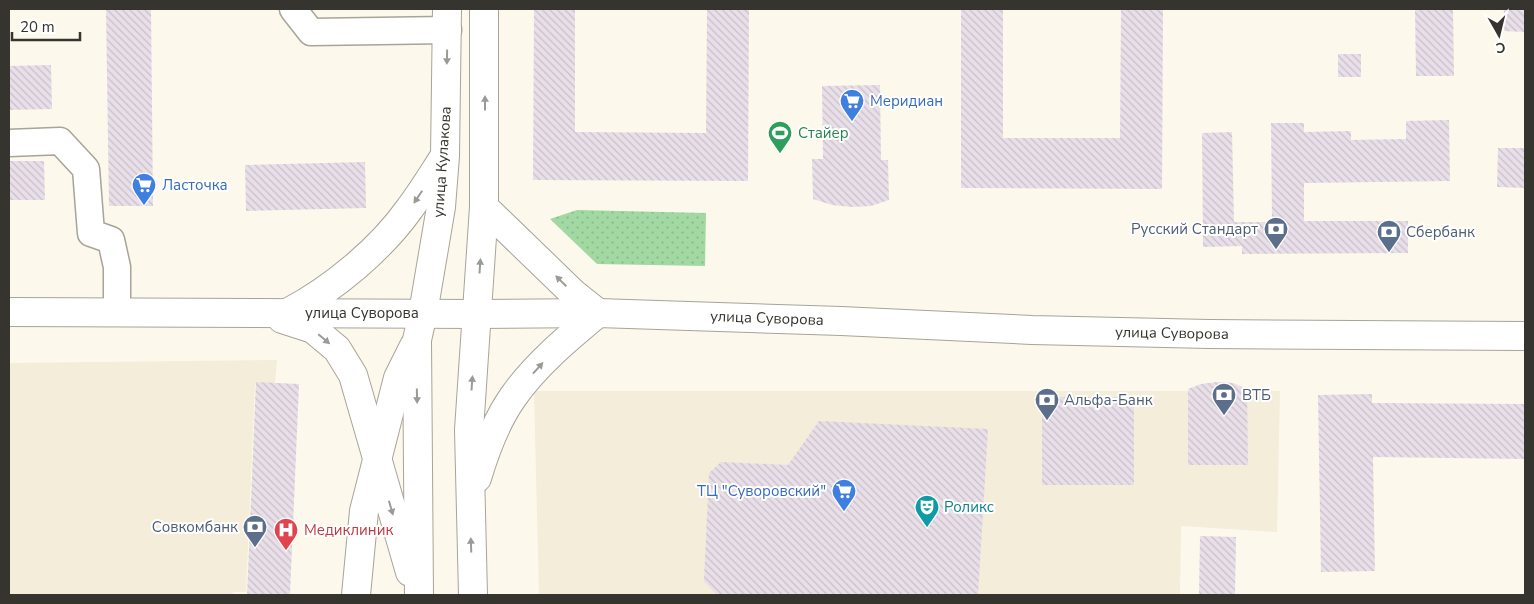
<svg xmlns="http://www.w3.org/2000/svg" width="1534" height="604" font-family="'Nunito Sans',sans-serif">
	<defs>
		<pattern id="green-dots" width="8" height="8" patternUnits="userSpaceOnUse" patternTransform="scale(1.25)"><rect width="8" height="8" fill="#a2d8a1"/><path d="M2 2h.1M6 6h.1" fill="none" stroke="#8cba8b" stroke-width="1.8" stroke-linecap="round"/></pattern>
		<pattern id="building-back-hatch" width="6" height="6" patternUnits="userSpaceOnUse" patternTransform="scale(1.25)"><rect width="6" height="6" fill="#e9dfe9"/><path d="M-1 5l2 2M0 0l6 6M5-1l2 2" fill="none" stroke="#c8c0c8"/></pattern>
	</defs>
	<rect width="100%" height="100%" fill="#fcf8ec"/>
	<g fill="#f3edd9">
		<polygon points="277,360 275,383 255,384 246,592 233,592 232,595 9,595 9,363"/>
		<polygon points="534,391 1280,391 1277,532 1181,526 1180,595 539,595"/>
	</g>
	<polygon fill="url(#green-dots)" points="577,210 706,213 705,266 597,264 550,219"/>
	<g fill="url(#building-back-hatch)">
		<polygon points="106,9 151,9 153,206 109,206"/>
		<polygon points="534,9 575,9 575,132 706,133 707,9 749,9 748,181 533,180"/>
		<polygon points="961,9 1003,9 1003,138 1120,138 1121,9 1163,9 1162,189 961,188"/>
		<polygon points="1415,9 1453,9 1454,76 1416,76"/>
		<polygon points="1504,9 1525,9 1525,32 1503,31"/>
		<rect x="1338" y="54" width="23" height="23"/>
		<polygon points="51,65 52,109 9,110 9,66"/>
		<polygon points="880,85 881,160 888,160 889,200 871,206 852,207 832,205 813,199 812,159 823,159 822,86"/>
		<polygon points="1449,120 1450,181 1304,183 1304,221 1408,221 1408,253 1242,254 1242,246 1203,247 1202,133 1232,132 1234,222 1272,222 1271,123 1304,123 1304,132 1351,131 1351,140 1406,139 1406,121"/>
		<polygon points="1498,148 1525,148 1525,188 1497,187"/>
		<polygon points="9,161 44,161 45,200 9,200"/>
		<polygon points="365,162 366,208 246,211 245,165"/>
		<polygon points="256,382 299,384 290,595 247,595"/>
		<polygon points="1217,382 1233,383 1247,389 1248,465 1188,465 1188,389 1201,384"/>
		<polygon points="1372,394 1372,403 1525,404 1525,459 1373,457 1375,571 1321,572 1318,395"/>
		<rect x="1042" y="397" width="92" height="88"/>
		<polygon points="819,421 988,429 978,595 717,595 704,581 709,473 721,462 788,465"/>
		<polygon points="1200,536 1236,537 1235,595 1199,595"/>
	</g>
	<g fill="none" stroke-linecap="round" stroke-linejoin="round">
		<defs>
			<g id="minor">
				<polyline points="293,9 311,32 448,30"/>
				<polyline points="9,143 60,141 86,169 91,233 111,240 117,267 117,312"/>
			</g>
			<g id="primary">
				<polyline points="9,312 477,314 598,313 841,321 1032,330 1209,334 1525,336"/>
				<path d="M 289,312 C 333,289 381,249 410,208 C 422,192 433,174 444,157"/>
				<polyline points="282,319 313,329 337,349 353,375 410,572"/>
				<path d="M 477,478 C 485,451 496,421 513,397 C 535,365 568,338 598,313 L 574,294 L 484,207"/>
				<polyline points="356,595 364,511 398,378 414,346"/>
				<polyline points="419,595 417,340 423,313 441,207 445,156 447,9"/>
				<polyline points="473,595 469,430 484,207 484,9"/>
			</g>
		</defs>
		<use href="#minor" stroke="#a7a498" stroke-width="29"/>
		<use href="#primary" stroke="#a7a498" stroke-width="30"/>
		<use href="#minor" stroke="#fff" stroke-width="26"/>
		<use href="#primary" stroke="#fff" stroke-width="28"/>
	</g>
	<defs><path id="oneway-solid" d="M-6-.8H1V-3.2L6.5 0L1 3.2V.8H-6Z" transform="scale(1.25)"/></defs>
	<g fill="#9a9a97">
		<use href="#oneway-solid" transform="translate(447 57) rotate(91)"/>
		<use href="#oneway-solid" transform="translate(485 103) rotate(-90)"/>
		<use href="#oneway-solid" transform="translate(418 197) rotate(124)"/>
		<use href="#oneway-solid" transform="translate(480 266) rotate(-86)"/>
		<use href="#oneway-solid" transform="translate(561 281) rotate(-136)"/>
		<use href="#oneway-solid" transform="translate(324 339) rotate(40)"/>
		<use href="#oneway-solid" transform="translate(538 368) rotate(-48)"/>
		<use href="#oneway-solid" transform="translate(472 383) rotate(-86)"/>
		<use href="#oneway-solid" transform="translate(417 396) rotate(89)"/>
		<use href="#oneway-solid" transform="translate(391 508) rotate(74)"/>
		<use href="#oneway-solid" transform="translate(471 545) rotate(-92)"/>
	</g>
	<defs>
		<symbol id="supermarket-pin" viewBox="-11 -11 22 30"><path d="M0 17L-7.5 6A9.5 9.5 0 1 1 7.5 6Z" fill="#3f7fe0" stroke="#fff"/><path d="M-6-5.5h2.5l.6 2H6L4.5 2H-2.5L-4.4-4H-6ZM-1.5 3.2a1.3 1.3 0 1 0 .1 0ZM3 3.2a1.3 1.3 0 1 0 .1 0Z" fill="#fff"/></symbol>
		<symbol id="stadium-pin" viewBox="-11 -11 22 30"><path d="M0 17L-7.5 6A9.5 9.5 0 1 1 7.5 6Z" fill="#2e9e5b" stroke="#fff"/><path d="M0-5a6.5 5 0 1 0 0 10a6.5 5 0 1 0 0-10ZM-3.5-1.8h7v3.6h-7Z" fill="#fff"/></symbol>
		<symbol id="bank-pin" viewBox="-11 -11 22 30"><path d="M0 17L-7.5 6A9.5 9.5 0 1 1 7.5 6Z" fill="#5c6f8a" stroke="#fff"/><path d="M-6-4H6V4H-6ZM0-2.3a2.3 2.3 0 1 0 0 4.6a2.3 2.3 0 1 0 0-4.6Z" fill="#fff"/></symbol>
		<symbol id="theatre-pin" viewBox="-11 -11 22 30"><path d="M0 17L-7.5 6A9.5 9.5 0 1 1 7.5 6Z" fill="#0f9aa8" stroke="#fff"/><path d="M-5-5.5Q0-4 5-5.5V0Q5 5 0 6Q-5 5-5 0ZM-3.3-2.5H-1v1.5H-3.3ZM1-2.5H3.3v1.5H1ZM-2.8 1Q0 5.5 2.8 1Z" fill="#fff"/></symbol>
		<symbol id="hospital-pin" viewBox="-11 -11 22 30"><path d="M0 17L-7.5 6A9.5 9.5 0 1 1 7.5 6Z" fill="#e0444e" stroke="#fff"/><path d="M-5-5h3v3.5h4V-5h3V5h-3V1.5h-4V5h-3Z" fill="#fff"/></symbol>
	</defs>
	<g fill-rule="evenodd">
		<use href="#supermarket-pin" x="838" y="87" width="28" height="38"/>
		<use href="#stadium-pin" x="766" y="119" width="28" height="38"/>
		<use href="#supermarket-pin" x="130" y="171" width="28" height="38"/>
		<use href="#bank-pin" x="1262" y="215" width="28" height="38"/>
		<use href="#bank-pin" x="1375" y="218" width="28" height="38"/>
		<use href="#bank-pin" x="1210" y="381" width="28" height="38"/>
		<use href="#bank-pin" x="1033" y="386" width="28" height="38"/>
		<use href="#supermarket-pin" x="830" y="477" width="28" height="38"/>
		<use href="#theatre-pin" x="913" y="493" width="28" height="38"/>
		<use href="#bank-pin" x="241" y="513" width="28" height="38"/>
		<use href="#hospital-pin" x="272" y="516" width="28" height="38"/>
	</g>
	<g text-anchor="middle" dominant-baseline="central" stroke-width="4" stroke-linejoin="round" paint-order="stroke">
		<g font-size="15" fill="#366cbe" stroke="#fff" text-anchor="start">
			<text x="870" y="101">Меридиан</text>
			<text x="162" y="185">Ласточка</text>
			<text x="826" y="491" text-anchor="end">ТЦ "Суворовский"</text>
		</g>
		<g font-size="15" fill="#27864d" stroke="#fff" text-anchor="start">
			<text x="798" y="133">Стайер</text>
		</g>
		<g font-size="15" fill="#35342f" stroke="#fff">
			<text transform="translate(442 162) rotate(-86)">улица Кулакова</text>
			<text x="362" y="313">улица Суворова</text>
			<text transform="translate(767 318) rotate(2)">улица Суворова</text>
			<text transform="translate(1172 333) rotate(1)">улица Суворова</text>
		</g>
		<g font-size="15" fill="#4e5e75" stroke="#fff" text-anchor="start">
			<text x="1258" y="229" text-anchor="end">Русский Стандарт</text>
			<text x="1406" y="232">Сбербанк</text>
			<text x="1242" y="395">ВТБ</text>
			<text x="1064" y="400">Альфа-Банк</text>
			<text x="238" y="527" text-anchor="end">Совкомбанк</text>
		</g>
		<g font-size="15" fill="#0d838f" stroke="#fff" text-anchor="start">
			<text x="944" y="507">Роликс</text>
		</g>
		<g font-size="15" fill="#be3a42" stroke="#fff" text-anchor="start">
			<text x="304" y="530">Медиклиник</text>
		</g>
	</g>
	<rect width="1534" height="604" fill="none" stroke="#35342f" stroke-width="20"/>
	<g transform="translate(1499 35) rotate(172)" stroke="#ffffff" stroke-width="4" paint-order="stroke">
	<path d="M0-4L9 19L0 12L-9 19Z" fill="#35342f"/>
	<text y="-8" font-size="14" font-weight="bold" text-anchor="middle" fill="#35342f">С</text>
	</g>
	<path d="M12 32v8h68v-8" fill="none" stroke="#35342f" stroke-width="2.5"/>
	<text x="20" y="32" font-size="15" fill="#35342f" stroke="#ffffff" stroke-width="4" paint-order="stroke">20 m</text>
</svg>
